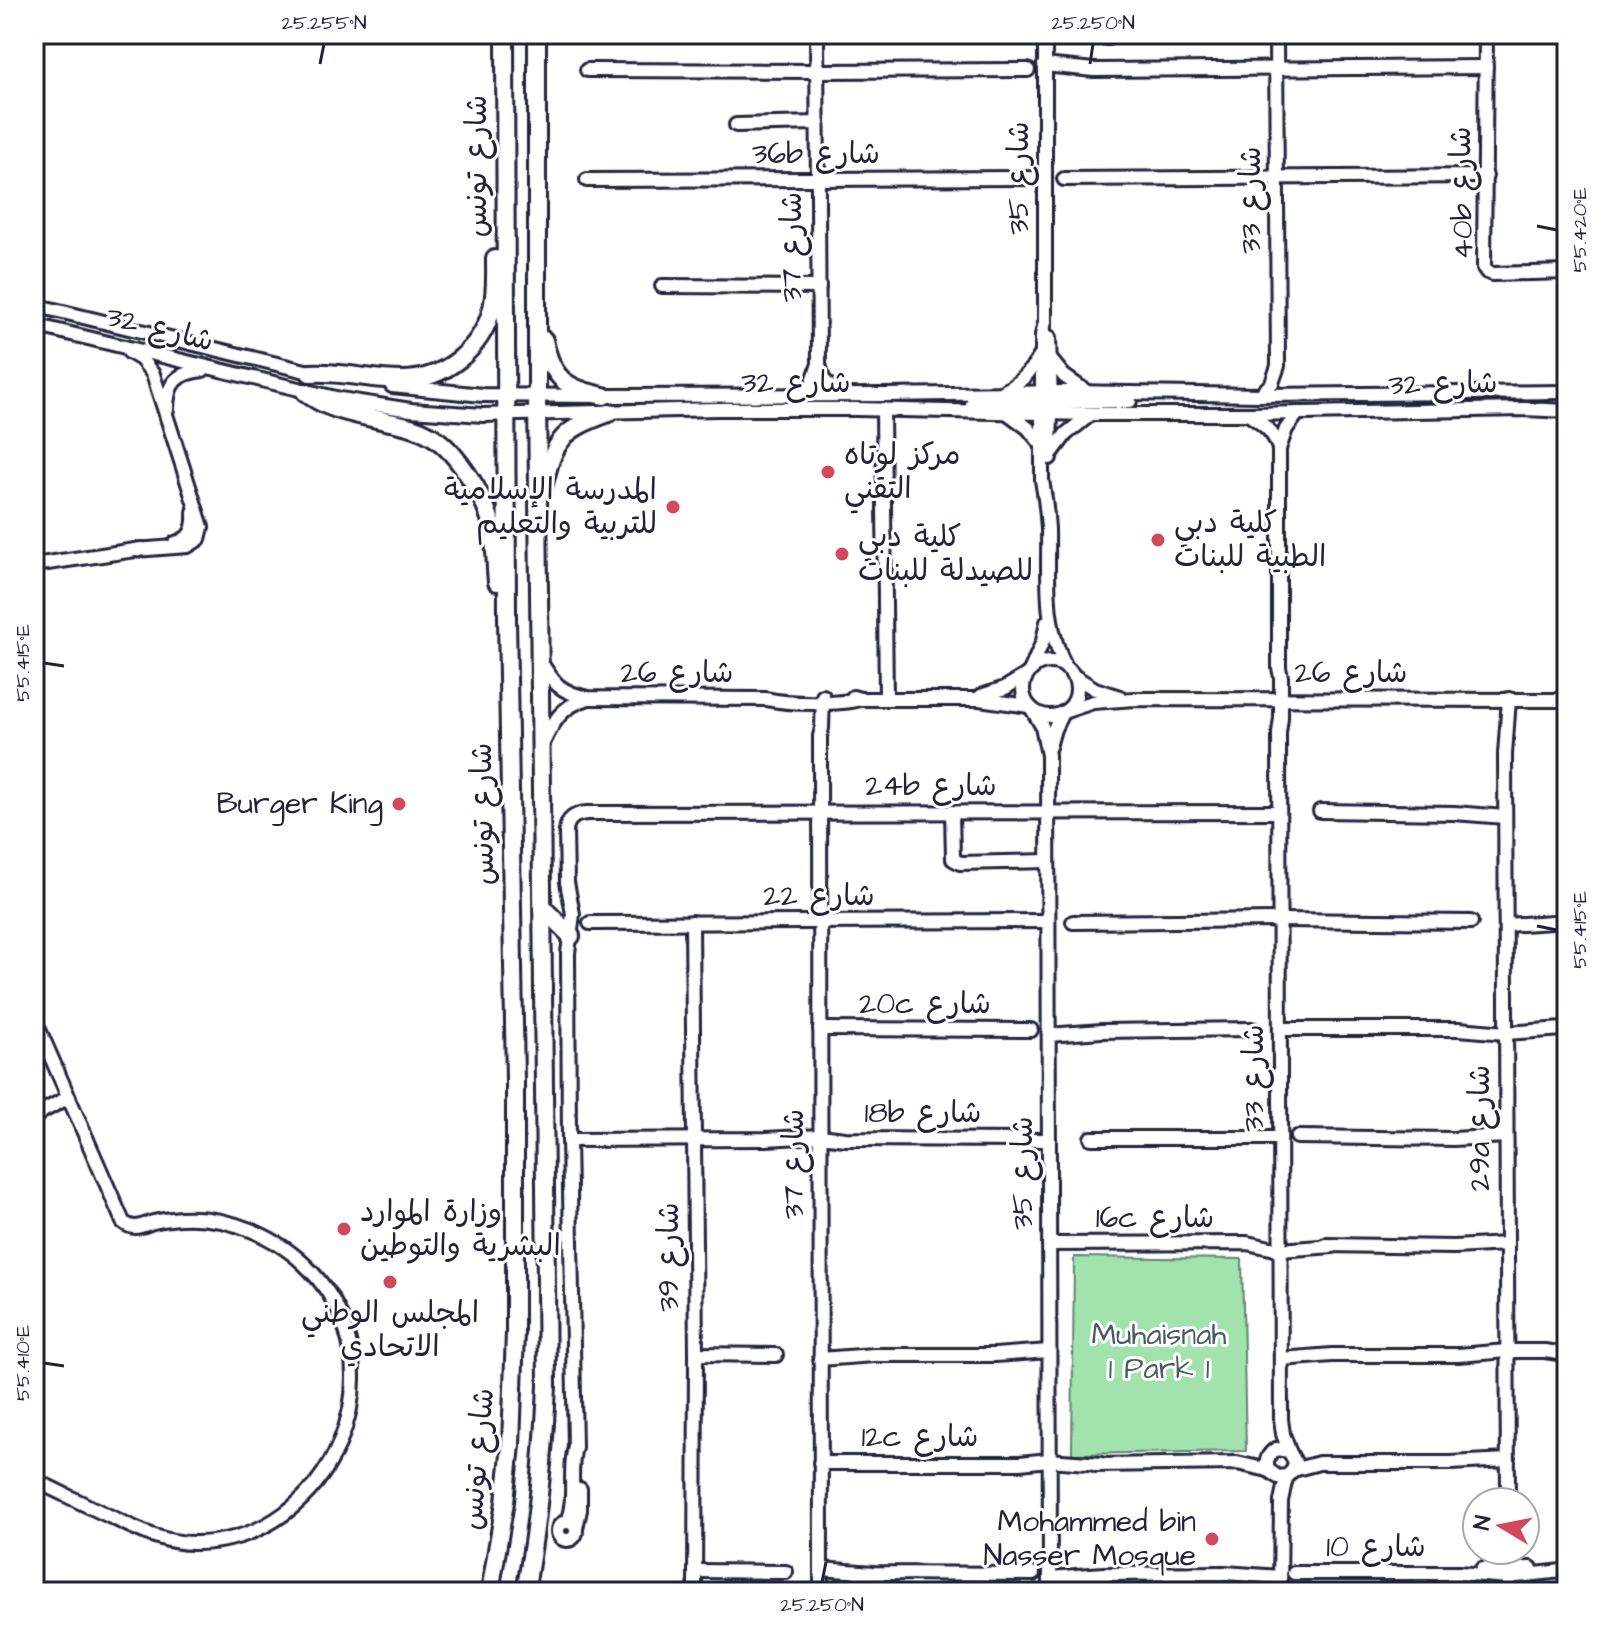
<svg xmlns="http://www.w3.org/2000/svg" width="1601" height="1626" font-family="'Architects Daughter','Playpen Sans Arabic',sans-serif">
	<rect width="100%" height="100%" fill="#fff"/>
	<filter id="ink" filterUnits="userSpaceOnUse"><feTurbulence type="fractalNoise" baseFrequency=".0125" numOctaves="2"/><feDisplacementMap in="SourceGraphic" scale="16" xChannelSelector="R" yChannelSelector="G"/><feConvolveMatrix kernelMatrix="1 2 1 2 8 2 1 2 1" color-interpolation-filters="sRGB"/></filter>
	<g filter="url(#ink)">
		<polygon fill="#a2e3ad" stroke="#628274" stroke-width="2" points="1074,1257 1242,1259 1246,1451 1072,1454"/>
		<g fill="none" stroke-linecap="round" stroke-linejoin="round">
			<defs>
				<g id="minor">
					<polyline points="817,34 819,364 823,379 838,395"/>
					<path d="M 1045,34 L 1045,322 L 1042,335 L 1042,480 C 1045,496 1047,512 1048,529 C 1049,578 1043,623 1066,668"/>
					<polyline points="1094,34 1096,36 1108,38 1114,34"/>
					<polyline points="1486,34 1484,268 1487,272 1493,274 1567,272"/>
					<polyline points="1044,65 1094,70 1486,67"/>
					<polyline points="587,70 817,71 1028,70"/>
					<polyline points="736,125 818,123"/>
					<polyline points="1064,179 1486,176"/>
					<polyline points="587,180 1045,178"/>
					<polyline points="662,286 819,287"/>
					<polyline points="34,305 318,374"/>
					<polyline points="34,325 340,399 411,410 483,415 718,409 856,409 1091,414 1248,414 1525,409 1567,411"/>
					<polyline points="1049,337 1051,404 1050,458"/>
					<polyline points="129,352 141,359 153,374 202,527 199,539 188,546 135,550"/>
					<polyline points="1051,360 1064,376 1087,392"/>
					<polyline points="392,386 483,395 604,396 886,395 1066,392 1260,395 1567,392"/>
					<path d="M 1004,391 C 1021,384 1032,370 1041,355"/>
					<polyline points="804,395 812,384 819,364"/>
					<polyline points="1260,395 1272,383 1278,366 1276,34"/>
					<polyline points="972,404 1038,404 1045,401"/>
					<polyline points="1046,407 1059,402 1130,401"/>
					<polyline points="883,409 886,699"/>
					<path d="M 167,410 C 167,383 176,373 203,370"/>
					<polyline points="1009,414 1028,428 1042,445"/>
					<path d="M 1248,414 C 1263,424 1274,431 1279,449"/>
					<polyline points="1051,454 1066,434 1091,414"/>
					<path d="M 175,543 C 192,539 195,527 194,512"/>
					<polyline points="34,565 142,549"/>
					<path d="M 540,661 C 555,685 560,692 588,698 L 766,699 C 788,704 839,705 860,699"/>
					<circle cx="1050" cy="689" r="27"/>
					<polyline points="1031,669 1043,641 1047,622"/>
					<polyline points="1072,675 1095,689 1120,697"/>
					<polyline points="981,696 1005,688 1028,674"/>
					<polyline points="853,697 860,699 979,699 1029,706"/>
					<polyline points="1032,709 1042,726 1048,755 1050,1592"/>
					<polyline points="1066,711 1093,702 1135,699 1567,700"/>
					<path d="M 543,743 C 553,722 562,706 586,699"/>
					<polyline points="1049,747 1054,729 1062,713"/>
					<polyline points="1320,811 1454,813 1505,817"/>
					<polyline points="952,812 953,859 960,863 1048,861"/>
					<polyline points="692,922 696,1354 695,1592"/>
					<polyline points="1073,922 1280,920 1471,922"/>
					<polyline points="590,923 1048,921"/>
					<polyline points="1506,925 1567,921"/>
					<path d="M 34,1018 L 123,1222 C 133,1230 139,1227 150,1223 C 159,1220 171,1219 180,1218 C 228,1215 278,1236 311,1271 C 404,1370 332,1540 197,1543 C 163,1544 134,1528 105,1514 C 81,1503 58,1491 34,1480"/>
					<polyline points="820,1029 1031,1030"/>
					<polyline points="1280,1029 1459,1029 1506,1033 1564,1029"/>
					<polyline points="1049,1035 1101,1031 1252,1029"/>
					<polyline points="34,1118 43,1111 69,1097"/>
					<polyline points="1297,1137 1453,1139 1506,1136"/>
					<polyline points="1091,1138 1280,1138"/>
					<polyline points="569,1140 766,1139 820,1136 845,1139 1049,1140"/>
					<polyline points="1049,1244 1247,1243 1280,1250 1333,1246"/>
					<polyline points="1325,1245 1454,1247 1507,1244"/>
					<polyline points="696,1354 776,1355"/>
					<polyline points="820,1359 874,1355 995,1355 1049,1351"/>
					<polyline points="1281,1359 1332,1355 1458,1355 1507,1351 1544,1351 1567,1354"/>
					<polyline points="1289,1451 1283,1434 1281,1419 1279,733 1281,718 1281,677 1279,668 1279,449 1286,429 1298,413"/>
					<polyline points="820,1463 1020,1463 1049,1460 1101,1464"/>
					<polyline points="1096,1465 1237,1463 1268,1470"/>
					<polyline points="1293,1470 1319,1463 1450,1463 1508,1460"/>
					<polyline points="1508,1502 1505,754 1509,699"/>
					<circle cx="567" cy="1531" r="9"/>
					<path d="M 567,1522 C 577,1498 568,1471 575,1447 L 569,1140 L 568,953 L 573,914 L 567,882 L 566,831 C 567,819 575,814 587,813 L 1279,812"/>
					<polyline points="576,1528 580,1510 580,1489"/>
					<polyline points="1508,1550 1508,1592"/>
					<polyline points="821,1569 874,1573 1033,1574"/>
					<polyline points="1482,1569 1531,1568"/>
					<polyline points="695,1571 786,1572"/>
					<polyline points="1294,1573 1459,1573 1508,1577 1562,1571"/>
					<polyline points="1050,1578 1104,1574 1225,1573 1280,1577"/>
					<polyline points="821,1592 820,736 822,728 823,696"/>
					<path d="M 1280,1592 L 1281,1501 L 1285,1482 L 1287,1476 L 1293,1470 L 1295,1462 L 1289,1451 L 1276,1449 C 1268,1454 1265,1461 1268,1470 L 1278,1477 L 1287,1476"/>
				</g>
				<g id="major">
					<path d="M 544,340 C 552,379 566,389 604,396"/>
					<path d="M 310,373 C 341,371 371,380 402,380 C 444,380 482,349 492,308 C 496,292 495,275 495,259"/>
					<path d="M 305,392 C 328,411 356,414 385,421 C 399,424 414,426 426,433 C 454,446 486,497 492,527 C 496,545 495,563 497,582"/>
					<path d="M 544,484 C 555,437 565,429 609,413"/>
					<polyline points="543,908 571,936"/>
					<polyline points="490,1592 505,1502 511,1445 515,1332 515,1081 507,619 505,34"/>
					<path d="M 525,1592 C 538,1523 544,1454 547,1385 L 537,395 L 537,34"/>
				</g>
			</defs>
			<use href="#minor" stroke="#22223b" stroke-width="18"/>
			<use href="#major" stroke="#22223b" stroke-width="22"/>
			<use href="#minor" stroke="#fff" stroke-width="12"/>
			<use href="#major" stroke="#fff" stroke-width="16"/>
		</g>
	</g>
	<path fill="none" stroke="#22223b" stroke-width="3" d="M 320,64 L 324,44M 1090,64 L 1093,44M 1537,226 L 1557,230M 44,663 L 64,666M 1537,926 L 1557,930M 44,1363 L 64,1366M 822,1582 L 826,1562"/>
	<g fill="#d1495b" stroke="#fff" stroke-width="3">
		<circle cx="828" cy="472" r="8"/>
		<circle cx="673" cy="507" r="8"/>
		<circle cx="1158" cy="540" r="8"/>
		<circle cx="842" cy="554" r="8"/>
		<circle cx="399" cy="804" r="8"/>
		<circle cx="344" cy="1229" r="8"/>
		<circle cx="390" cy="1282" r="8"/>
		<circle cx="1212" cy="1539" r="8"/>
	</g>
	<g text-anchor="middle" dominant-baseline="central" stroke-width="6" stroke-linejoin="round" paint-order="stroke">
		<g font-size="30" fill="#22223b" stroke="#fff">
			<text x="816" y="154">36b شارع</text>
			<text transform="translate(477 166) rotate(-90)">شارع تونس</text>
			<text transform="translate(1019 178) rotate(-90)">شارع 35</text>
			<text transform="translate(1462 193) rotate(-91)">40b شارع</text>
			<text transform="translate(1251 200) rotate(-90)">شارع 33</text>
			<text transform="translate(792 247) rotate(-90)">شارع 37</text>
			<text transform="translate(160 329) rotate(14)">شارع 32</text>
			<text x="796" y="383">شارع 32</text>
			<text transform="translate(1443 384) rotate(-1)">شارع 32</text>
			<text x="677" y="673">شارع 26</text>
			<text x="1351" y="673">شارع 26</text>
			<text x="931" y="786">24b شارع</text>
			<text transform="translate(483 814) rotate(-91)">شارع تونس</text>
			<text x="819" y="896">شارع 22</text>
			<text x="925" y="1004">20c شارع</text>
			<text transform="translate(1254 1078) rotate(-90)">شارع 33</text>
			<text x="923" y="1113">18b شارع</text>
			<text transform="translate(1480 1128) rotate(-90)">29a شارع</text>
			<text transform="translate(794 1164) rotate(-90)">شارع 37</text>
			<text transform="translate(1023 1173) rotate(-90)">شارع 35</text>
			<text x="1155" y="1218">16c شارع</text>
			<text transform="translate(669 1257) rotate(-90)">شارع 39</text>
			<text x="920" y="1437">12c شارع</text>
			<text transform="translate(478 1459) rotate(-85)">شارع تونس</text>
			<text x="1376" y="1547">شارع 10</text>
		</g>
		<g font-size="30" fill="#22223b" stroke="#fff" text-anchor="start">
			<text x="844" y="455">مركز لوتاه<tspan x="844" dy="34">التقني</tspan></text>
			<text x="657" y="490" text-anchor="end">المدرسة الإسلامية<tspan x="657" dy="34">للتربية والتعليم</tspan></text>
			<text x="1174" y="523">كلية دبي<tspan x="1174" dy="34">الطبية للبنات</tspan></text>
			<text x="858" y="537">كلية دبي<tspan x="858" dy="34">للصيدلة للبنات</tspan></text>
			<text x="383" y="804" text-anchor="end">Burger King</text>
			<text x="360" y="1212">وزارة الموارد<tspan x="360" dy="34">البشرية والتوطين</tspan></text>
			<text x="390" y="1313" text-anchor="middle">المجلس الوطني<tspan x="390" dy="34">الاتحادي</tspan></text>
			<text x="1196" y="1522" text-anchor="end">Mohammed bin<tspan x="1196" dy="34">Nasser Mosque</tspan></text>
		</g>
		<g font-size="30" fill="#485c5d" stroke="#fff">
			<text x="1159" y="1335">Muhaisnah<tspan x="1159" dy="34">1 Park 1</tspan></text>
		</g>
	</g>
	<rect width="1601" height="1626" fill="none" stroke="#fff" stroke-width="88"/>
	<g transform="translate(1501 1526) rotate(280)"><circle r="38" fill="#ffffff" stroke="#a7a7b1" stroke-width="2"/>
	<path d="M0-6L14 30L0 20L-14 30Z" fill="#d1495b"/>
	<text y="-12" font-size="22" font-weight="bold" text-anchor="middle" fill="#22223b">N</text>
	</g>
	<rect x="44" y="44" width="1513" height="1538" fill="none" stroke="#22223b" stroke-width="3"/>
	<g font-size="20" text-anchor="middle" fill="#22223b">
		<text x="324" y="29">25.255°N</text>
		<text x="1093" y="29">25.250°N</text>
		<text transform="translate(1579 230) rotate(-90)" y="7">55.420°E</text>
		<text transform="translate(22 663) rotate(-90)" y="7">55.415°E</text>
		<text transform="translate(1579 930) rotate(-90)" y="7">55.415°E</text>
		<text transform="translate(22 1363) rotate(-90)" y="7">55.410°E</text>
		<text x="822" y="1611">25.250°N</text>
	</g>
</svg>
